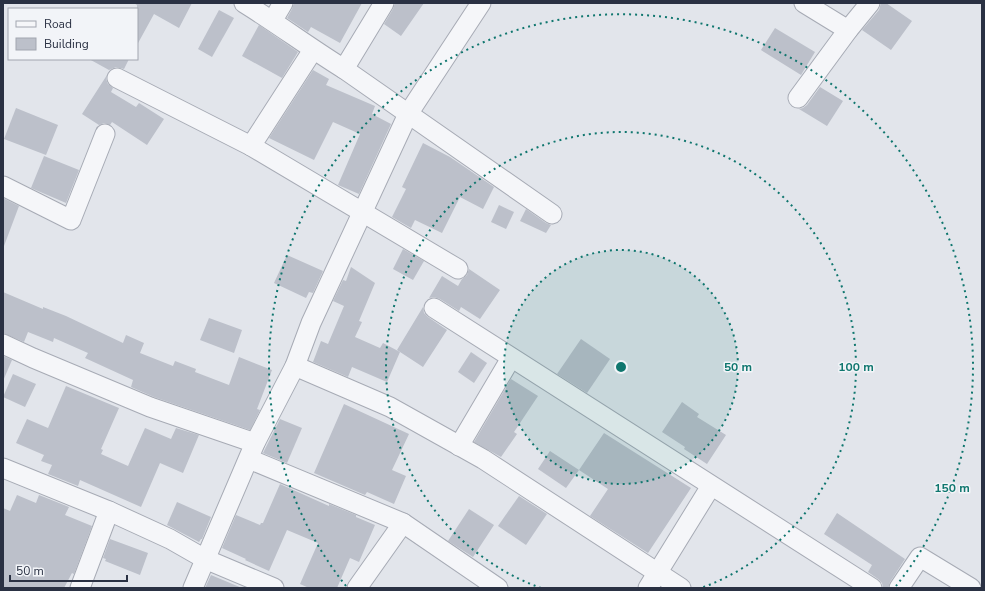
<svg xmlns="http://www.w3.org/2000/svg" width="985" height="591" font-family="'Nunito Sans',sans-serif">
	<rect width="100%" height="100%" fill="#e2e5eb"/>
	<g fill="#bcc0ca">
		<polygon points="134,3 192,3 179,28 154,14 137,45 137,5"/>
		<polygon points="294,3 362,3 340,43 311,27 308,32 287,18 292,9"/>
		<polygon points="395,3 424,3 401,36 384,24 393,9"/>
		<polygon points="881,3 886,3 912,21 891,50 862,30 879,10"/>
		<polygon points="219,10 234,18 212,57 198,49"/>
		<polygon points="259,25 298,52 282,78 242,56"/>
		<polygon points="775,28 815,52 801,75 761,50"/>
		<polygon points="89,59 129,59 124,69 116,67 109,70"/>
		<polygon points="313,70 329,79 326,85 375,106 372,114 391,124 359,194 338,185 360,134 333,122 314,160 269,138"/>
		<polygon points="107,75 106,79 108,84 113,88 111,92 136,107 139,103 164,119 147,145 112,122 110,125 104,123 99,125 82,114"/>
		<polygon points="820,87 843,101 827,126 799,109 803,108 807,105"/>
		<polygon points="16,108 58,125 46,155 4,139"/>
		<polygon points="423,143 450,157 494,187 483,209 460,197 442,233 415,220 411,228 392,217 406,189 402,187"/>
		<polygon points="44,156 79,170 66,203 31,188"/>
		<polygon points="3,198 19,206 4,246 3,245"/>
		<polygon points="499,205 514,212 506,229 491,222"/>
		<polygon points="526,209 546,223 551,225 546,233 520,221"/>
		<polygon points="403,249 424,261 413,280 393,269"/>
		<polygon points="287,255 323,271 313,293 309,292 306,298 274,283"/>
		<polygon points="351,267 375,283 359,321 362,322 355,337 380,348 383,343 400,352 387,382 352,367 348,377 313,362 321,341 328,344 344,306 333,301 343,280 346,281"/>
		<polygon points="469,269 500,290 480,319 461,307 459,311 440,299 434,297 429,298 442,276 458,286 462,279 467,275"/>
		<polygon points="3,292 43,309 43,307 66,316 123,343 126,335 144,343 140,353 173,366 175,361 196,369 195,372 229,385 239,357 272,370 257,409 260,410 250,430 154,397 131,387 133,380 85,358 88,353 54,338 53,342 28,332 24,342 3,333"/>
		<polygon points="423,307 424,313 428,317 447,330 423,367 397,350"/>
		<polygon points="209,318 242,330 234,353 200,340"/>
		<polygon points="581,339 610,359 587,393 557,374"/>
		<polygon points="471,352 487,363 474,383 458,372"/>
		<polygon points="3,356 12,360 3,381"/>
		<polygon points="13,374 36,384 25,407 3,397"/>
		<polygon points="511,379 538,396 514,432 517,434 501,457 474,442"/>
		<polygon points="66,386 119,408 101,449 103,450 101,454 128,466 145,428 171,439 176,428 199,435 183,473 160,463 141,507 80,480 78,486 48,474 52,465 41,461 44,455 16,443 27,419 48,428"/>
		<polygon points="682,402 699,414 697,417 726,435 707,464 684,449 685,447 662,432"/>
		<polygon points="344,404 409,434 392,470 406,476 394,504 367,492 365,495 314,473"/>
		<polygon points="280,419 302,428 287,463 263,453"/>
		<polygon points="604,433 691,488 648,553 590,516 608,489 579,470"/>
		<polygon points="550,451 579,470 566,488 538,469"/>
		<polygon points="280,484 329,506 329,504 356,515 356,517 375,525 359,562 350,558 337,588 309,588 300,584 318,543 287,530 269,571 245,560 246,559 222,548 236,515 260,525 261,523 263,523"/>
		<polygon points="17,495 36,503 39,495 69,507 65,515 92,526 74,574 72,573 64,588 3,588 3,508 10,511"/>
		<polygon points="519,496 547,514 526,545 498,526"/>
		<polygon points="177,502 211,517 202,539 201,539 199,542 167,525"/>
		<polygon points="469,509 494,525 473,557 448,541"/>
		<polygon points="837,513 905,559 890,582 888,588 883,587 882,583 878,579 868,572 872,565 824,534"/>
		<polygon points="110,539 148,553 140,575 105,561 106,559 103,558"/>
		<polygon points="211,575 242,588 205,588"/>
	</g>
	<g fill="none" stroke-linecap="round" stroke-linejoin="round">
		<defs>
			<g id="street">
				<path d="M 244,3 C 278,24 310,48 344,69 L 552,214"/>
				<polyline points="804,3 848,30"/>
				<polyline points="273,20 283,3"/>
				<polyline points="313,50 251,146 458,269"/>
				<polyline points="344,69 384,3"/>
				<polyline points="117,78 251,146"/>
				<polyline points="798,98 848,30 870,3"/>
				<polyline points="3,186 71,220 105,134"/>
				<polyline points="434,308 872,588"/>
				<polyline points="3,344 33,358 150,407 255,443"/>
				<polyline points="295,366 390,407 483,459 681,588"/>
				<polyline points="459,446 511,358"/>
				<polyline points="249,459 403,523 498,588"/>
				<polyline points="3,468 109,511 170,539 205,559 274,588"/>
				<polyline points="80,588 109,511"/>
				<polyline points="193,588 255,443 295,366 311,323 408,114 481,3"/>
				<polyline points="357,588 403,523"/>
				<polyline points="648,588 711,486"/>
				<polyline points="899,588 920,557 971,588"/>
			</g>
		</defs>
		<use href="#street" stroke="#a7abb5" stroke-width="21"/>
		<use href="#street" stroke="#f5f6f9" stroke-width="19"/>
	</g>
	<circle cx="621" cy="367" r="117" fill="#0f766e" fill-opacity=".12"/>
	<g fill="none" stroke="#0f766e" stroke-width="2" stroke-dasharray="2 4">
		<circle cx="621" cy="367" r="117"/>
		<path d="M541 588A235 235 0 1 1 701 588"/>
		<path d="M346 586A352 352 0 1 1 896 586"/>
	</g>
	<circle cx="621" cy="367" r="6" fill="#0f766e" stroke="#f2f4f8" stroke-width="2"/>
	<g font-size="12" text-anchor="middle" font-weight="bold" fill="#0f766e" stroke="#f2f4f8" stroke-width="3" stroke-linejoin="round" paint-order="stroke">
		<text x="738" y="371">50 m</text>
		<text x="856" y="371">100 m</text>
		<text x="952" y="492">150 m</text>
	</g>
	<rect width="985" height="591" fill="none" stroke="#2a3143" stroke-width="8"/>
	<rect x="8" y="8" width="130" height="52" fill="#f2f4f8" stroke="#a2a6b0"/>
	<rect x="16" y="21" width="20" height="6" fill="#f5f6f9" stroke="#a2a6b0"/>
	<text x="44" y="28" font-size="12" fill="#2a3143">Road</text>
	<rect x="16" y="38" width="20" height="12" fill="#bcc0ca" stroke="#a2a6b0"/>
	<text x="44" y="48" font-size="12" fill="#2a3143">Building</text>
	<path d="M10 575v6h117v-6" fill="none" stroke="#2a3143" stroke-width="2"/>
	<text x="16" y="575" font-size="12" fill="#2a3143" stroke="#f2f4f8" stroke-width="3" paint-order="stroke">50 m</text>
</svg>
